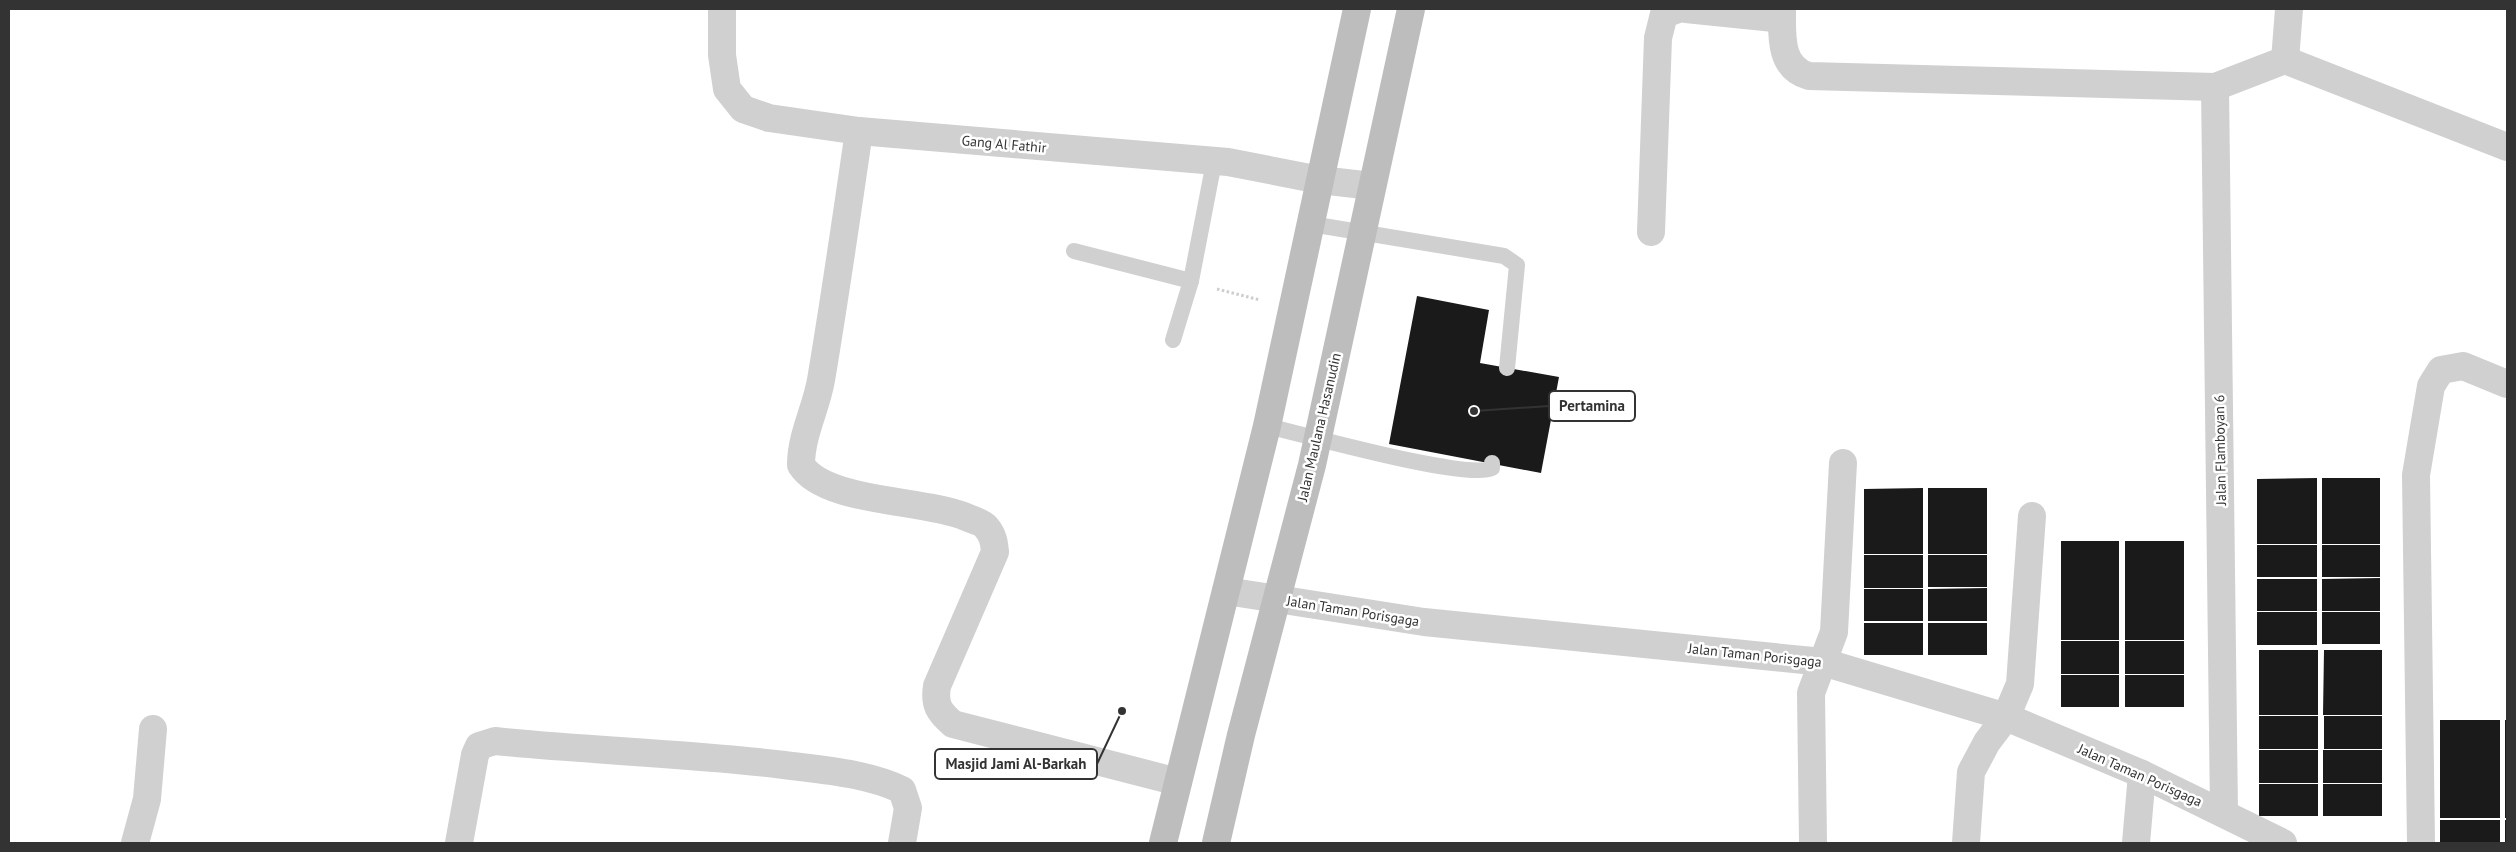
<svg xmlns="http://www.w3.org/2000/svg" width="2516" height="852" font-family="'PT Sans',sans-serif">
	<rect width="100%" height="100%" fill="#fff"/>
	<g fill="#1a1a1a">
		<polygon points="1417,296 1489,310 1480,363 1559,377 1541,473 1389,444"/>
		<polygon points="2317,478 2317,544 2257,544 2257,479"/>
		<rect x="2322" y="478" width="58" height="66"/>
		<polygon points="1923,488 1923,554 1864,554 1864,489"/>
		<rect x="1928" y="488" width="59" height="66"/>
		<rect x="2061" y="541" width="58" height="99"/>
		<rect x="2125" y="541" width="59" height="99"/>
		<rect x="2257" y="545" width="60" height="32"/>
		<rect x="2322" y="545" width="58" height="32"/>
		<rect x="1864" y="555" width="59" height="33"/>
		<rect x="1928" y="555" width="59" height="32"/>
		<polygon points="2380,578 2380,611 2322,611 2322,579"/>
		<rect x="2257" y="579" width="60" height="32"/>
		<polygon points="1987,588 1987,621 1928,621 1928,589"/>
		<rect x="1864" y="589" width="59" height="32"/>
		<rect x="2257" y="612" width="60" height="33"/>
		<rect x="2322" y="612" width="58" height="32"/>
		<rect x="1864" y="623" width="59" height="32"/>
		<rect x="1928" y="623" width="59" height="32"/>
		<rect x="2061" y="641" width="58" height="33"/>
		<rect x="2125" y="641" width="59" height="33"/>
		<rect x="2259" y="650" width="59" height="65"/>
		<polygon points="2324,650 2382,650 2382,715 2323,715"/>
		<rect x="2061" y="675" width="58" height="32"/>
		<rect x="2125" y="675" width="59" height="32"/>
		<rect x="2259" y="716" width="59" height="33"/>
		<rect x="2324" y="716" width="58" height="33"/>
		<rect x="2440" y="720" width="60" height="98"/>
		<rect x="2505" y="720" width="2" height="98"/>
		<rect x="2259" y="750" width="59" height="33"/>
		<rect x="2323" y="750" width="59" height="33"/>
		<rect x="2259" y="784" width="59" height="32"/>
		<rect x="2323" y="784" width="59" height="32"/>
		<rect x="2440" y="820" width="60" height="23"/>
		<rect x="2505" y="820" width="2" height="23"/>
	</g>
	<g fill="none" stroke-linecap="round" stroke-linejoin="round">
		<polyline stroke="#cdcdcd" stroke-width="3" stroke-dasharray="2.5 2.5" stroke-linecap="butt" points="1217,289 1260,300"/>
		<g stroke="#d0d0d0" stroke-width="16">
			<polyline points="1311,224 1504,256 1517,265 1507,368"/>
			<polyline points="1074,251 1191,281"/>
			<polyline points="1173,340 1191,281 1214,162"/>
			<path d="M 1267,426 C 1303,434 1468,481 1492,468 L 1492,463"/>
		</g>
		<g stroke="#d0d0d0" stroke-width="28">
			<polyline points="722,9 722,55 727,89 743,109 769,118 859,131 1228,162 1320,180 1372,186"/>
			<polyline points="1686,9 1782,19"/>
			<path d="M 1782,9 C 1782,35 1779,68 1809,76 L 2215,87 L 2285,60 L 2289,9"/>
			<polyline points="2285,60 2507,147"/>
			<polyline points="2215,87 2224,813"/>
			<path d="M 859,131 C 847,214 835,297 821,380 C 816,409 801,435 801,465 C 825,503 923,499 966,517 C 972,520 982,522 986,527 C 993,535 994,542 995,552 L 937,686 C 934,705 939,712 953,724 L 1178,782"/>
			<polyline points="1651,232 1658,38 1664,14 1678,9"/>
			<polyline points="1226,591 1424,622 1823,662 2006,717 2142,774 2283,843"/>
			<polyline points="135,843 147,799 153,729"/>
			<path d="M 459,843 L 475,755 L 479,746 L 495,741 C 591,751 688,753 784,765 C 822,770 867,773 902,790 L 908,808 L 902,843"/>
			<polyline points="1813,843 1811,693 1834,632 1843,463"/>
			<polyline points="1966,843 1971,772 1987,742 2006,717 2020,684 2032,516"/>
			<polyline points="2136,843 2142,774"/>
			<polyline points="2421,843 2416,475 2431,386 2441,370 2463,366 2507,384"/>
		</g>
		<g stroke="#bdbdbd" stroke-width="28">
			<polyline points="1163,843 1267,426 1357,9"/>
			<polyline points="1216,843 1241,735 1312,465 1411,9"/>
		</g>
	</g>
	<g text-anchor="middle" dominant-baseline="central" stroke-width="5" stroke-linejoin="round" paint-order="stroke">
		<g font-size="14" fill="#333" stroke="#fff">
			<text transform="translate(1004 144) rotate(5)">Gang Al Fathir</text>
			<text transform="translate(1319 427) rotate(-77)">Jalan Maulana Hasanudin</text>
			<text transform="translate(2220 450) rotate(-91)">Jalan Flamboyan 6</text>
			<text transform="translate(1353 611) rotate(9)">Jalan Taman Porisgaga</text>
			<text transform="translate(1755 655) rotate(6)">Jalan Taman Porisgaga</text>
			<text transform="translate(2140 775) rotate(24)">Jalan Taman Porisgaga</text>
		</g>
	</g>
	<path fill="none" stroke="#333" stroke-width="2" d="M1474 411L1549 406M1122 711L1097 764"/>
	<g fill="#333" stroke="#fff" stroke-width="2">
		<circle cx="1474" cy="411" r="5"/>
		<circle cx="1122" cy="711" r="5"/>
	</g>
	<g fill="#fff" stroke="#333" stroke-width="2">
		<rect x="1549" y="391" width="86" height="30" rx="5"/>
		<rect x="935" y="749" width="162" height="30" rx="5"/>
	</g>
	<g font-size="15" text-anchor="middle" font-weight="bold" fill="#333">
		<text x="1592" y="411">Pertamina</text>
		<text x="1016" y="769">Masjid Jami Al-Barkah</text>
	</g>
	<rect width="2516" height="852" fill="none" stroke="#333333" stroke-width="20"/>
</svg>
